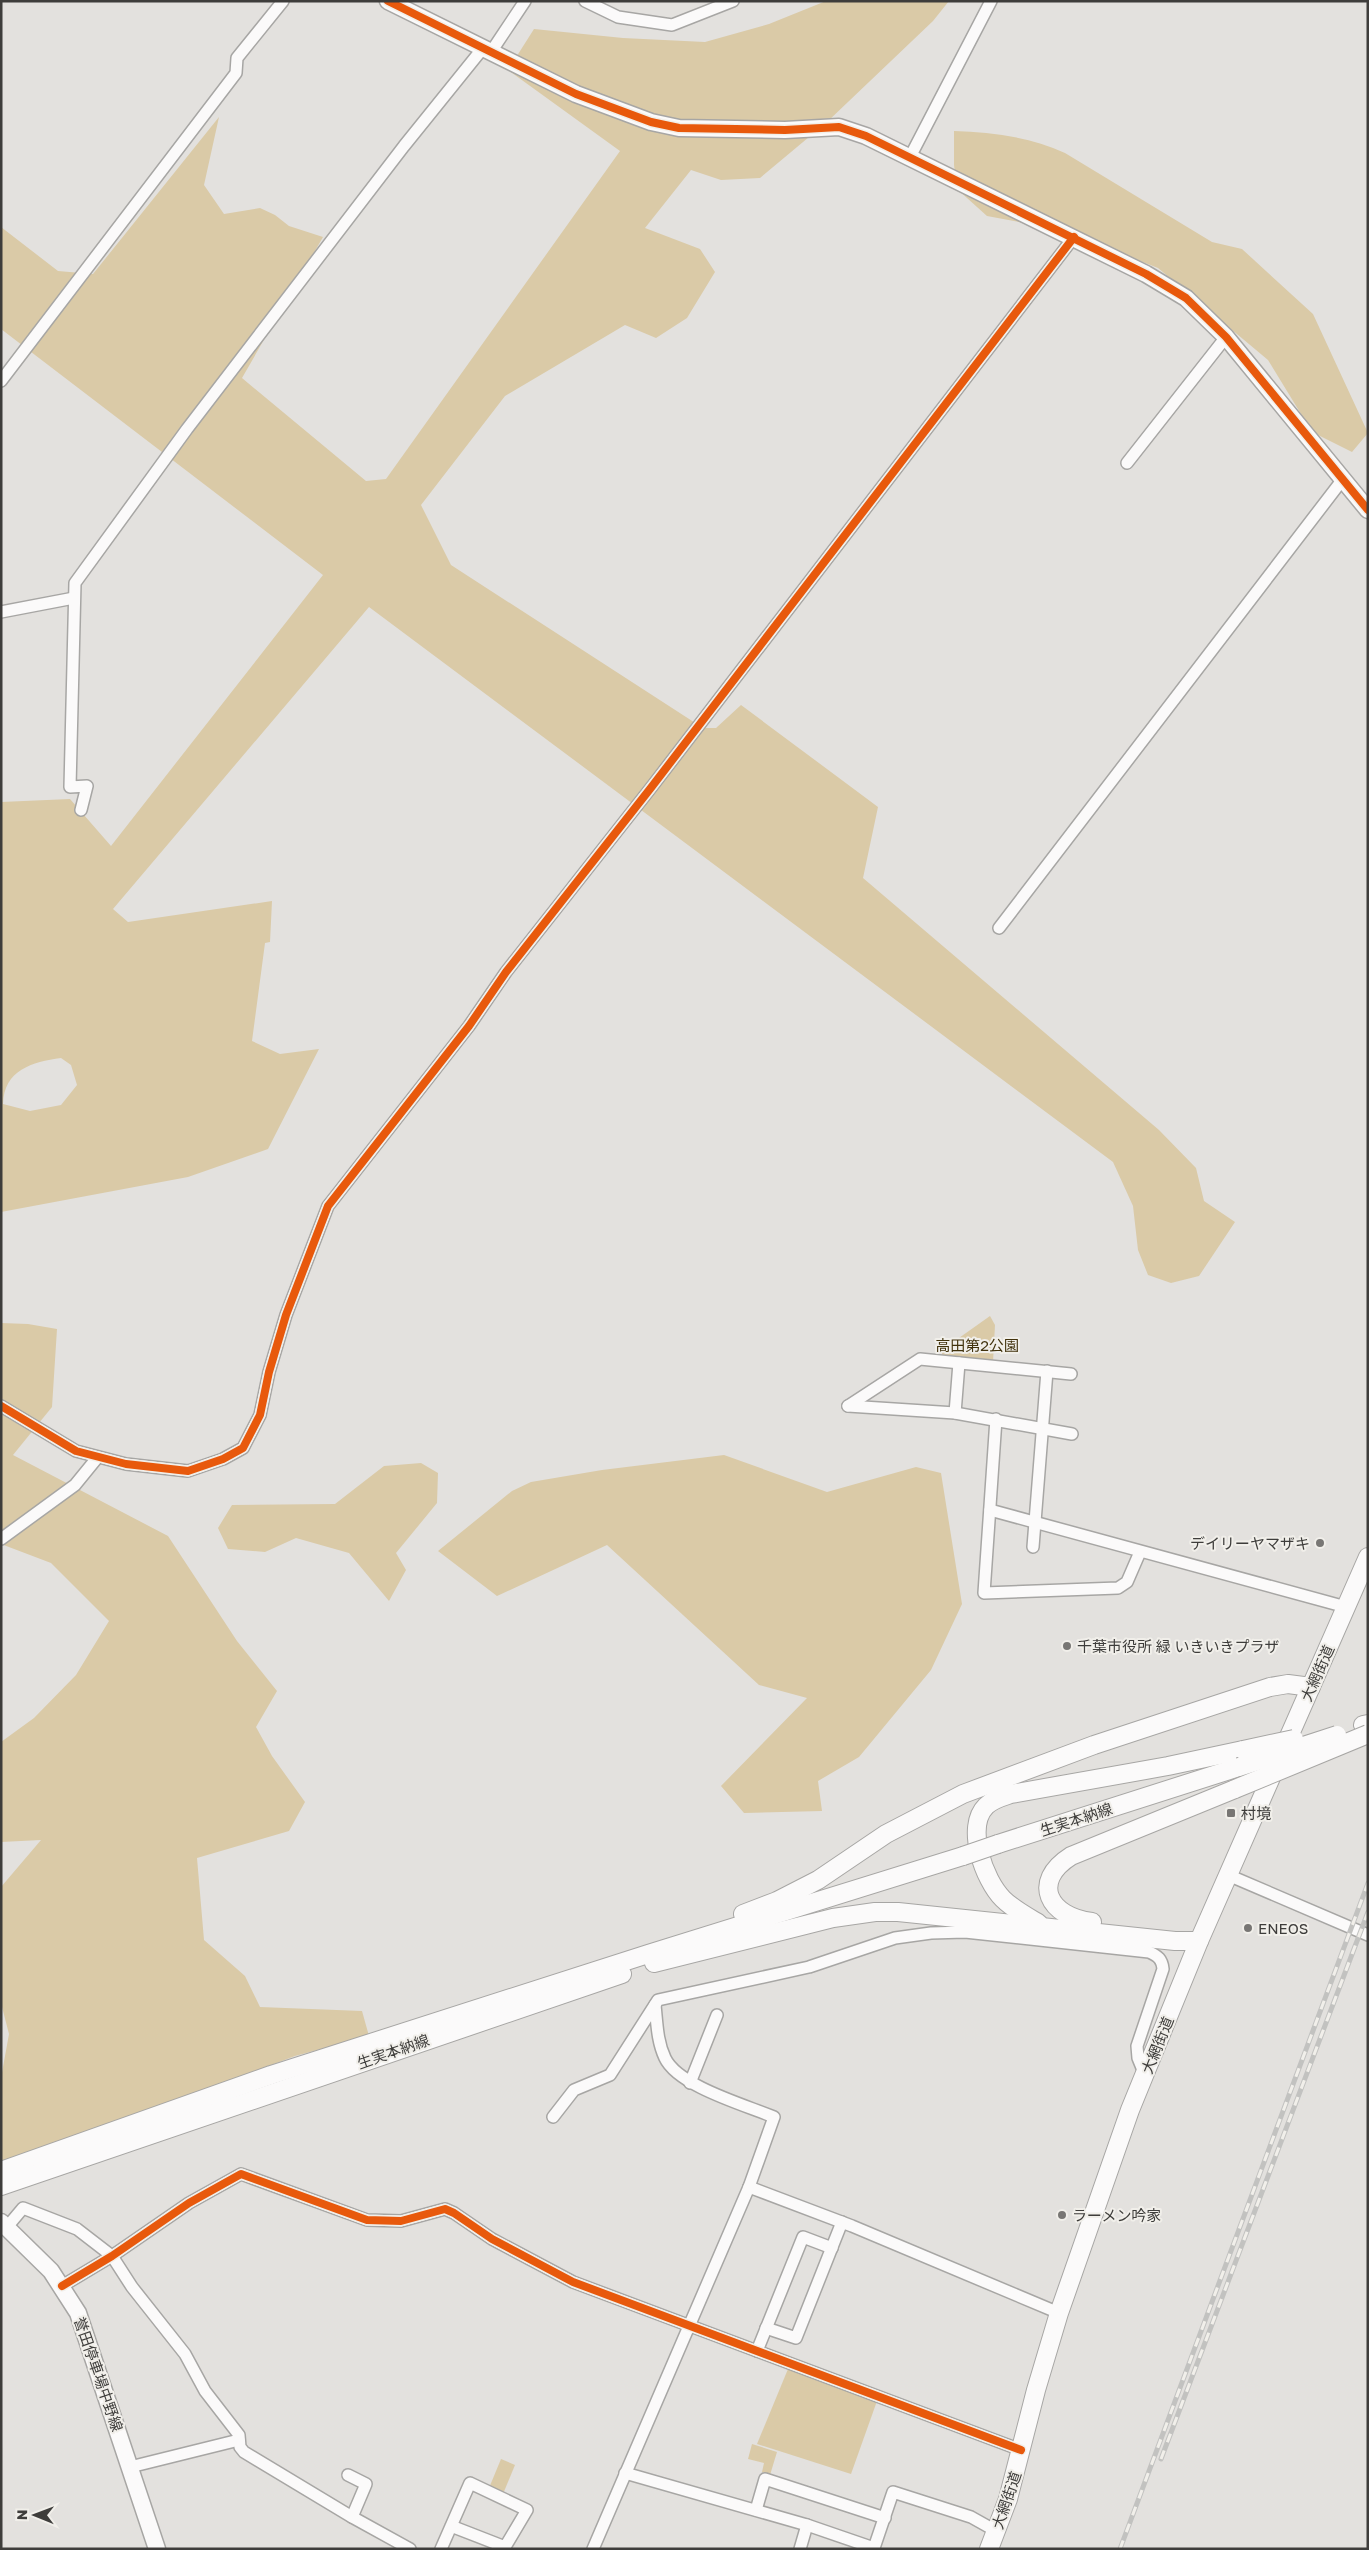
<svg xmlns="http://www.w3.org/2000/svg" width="1369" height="2550" font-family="'Golos Text','Noto Sans JP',sans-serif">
	<rect width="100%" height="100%" fill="#e3e1de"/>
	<g fill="#dacaa7" fill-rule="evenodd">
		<path d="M 826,1 L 949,1 L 933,21 L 827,122 L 760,178 L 721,180 L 691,170 L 645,228 L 700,249 L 715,272 L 687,318 L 656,338 L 625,325 L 505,396 L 421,505 L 451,565 L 703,728 L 716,728 L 741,705 L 878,807 L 863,878 L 1159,1130 L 1196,1168 L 1204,1201 L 1235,1222 L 1199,1276 L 1171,1283 L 1148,1275 L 1138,1250 L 1133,1206 L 1113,1162 L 369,607 L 113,909 L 128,922 L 272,901 L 270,942 L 265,943 L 252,1041 L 280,1054 L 319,1049 L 268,1149 L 188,1177 L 1,1212 L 1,802 L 70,799 L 111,846 L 323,575 L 1,329 L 1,227 L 58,271 L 93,274 L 219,117 L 204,185 L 224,214 L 260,208 L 275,215 L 289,226 L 323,237 L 242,378 L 366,481 L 386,479 L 620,151 L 508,70 L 534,29 L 623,38 L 705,42 L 769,24 ZM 61,1058 L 71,1065 L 77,1085 L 61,1105 L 30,1111 L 3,1104 C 4,1070 32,1062 61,1058 Z"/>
		<path d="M 954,131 C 992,132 1030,137 1065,153 L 1212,242 L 1242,249 L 1313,314 L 1368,433 L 1352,452 L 1312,432 L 1268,360 L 1158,268 L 1061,230 L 987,216 L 957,189 L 954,165 Z"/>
		<polygon points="990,1316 995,1325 993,1362 942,1357 942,1350"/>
		<polygon points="1,1323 28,1324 57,1329 52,1407 13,1455 168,1536 237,1641 277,1691 256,1727 272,1756 305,1802 289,1831 197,1858 204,1940 245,1976 260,2007 362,2011 369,2036 295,2056 87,2134 1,2180 1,2078 9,2034 1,2003 1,1887 41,1840 1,1842 1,1742 34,1718 76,1675 109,1621 51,1563 1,1544"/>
		<polygon points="724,1455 827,1492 916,1467 941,1473 962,1604 931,1670 859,1757 818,1781 822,1811 744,1813 721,1786 807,1698 759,1685 607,1545 497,1596 438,1551 512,1491 531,1482 602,1470"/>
		<polygon points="421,1463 438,1473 437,1503 396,1553 406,1570 389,1601 349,1553 296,1538 265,1552 228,1549 218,1528 232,1505 335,1504 384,1466"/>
		<polygon points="788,2369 877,2401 851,2474 757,2444"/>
		<polygon points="752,2444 777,2452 770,2475 762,2472 764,2463 748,2459"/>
		<polygon points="501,2459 515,2465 503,2494 489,2488"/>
	</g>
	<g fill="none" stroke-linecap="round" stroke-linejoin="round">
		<defs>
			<g id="street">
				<polyline points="585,1 618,17 672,25 733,1"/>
				<polyline points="491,52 525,1"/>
				<polyline points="910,157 991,1"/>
				<polyline points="1,381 236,73 237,58 283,1"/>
				<polyline points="1127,463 1226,337"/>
				<polyline points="1,612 74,598"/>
				<polyline points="81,810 87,786 70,787 75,583 187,429 404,146 483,48"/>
				<polyline points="999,928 1343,479"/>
				<polyline points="1,1406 76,1451 126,1464 188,1471 223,1459 243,1448 260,1415 269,1372 286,1315 328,1206 469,1026 506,972 650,789 1074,237"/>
				<polyline points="848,1406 920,1359 1071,1374"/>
				<polyline points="848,1406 955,1413 1072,1434"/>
				<polyline points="955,1413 959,1363"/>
				<polyline points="996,1419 984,1593 1118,1588 1127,1582 1140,1552"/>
				<polyline points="990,1510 1346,1607"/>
				<polyline points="1,1539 75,1485 97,1458"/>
				<polyline points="1033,1547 1047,1371"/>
				<polyline points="1228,1875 1368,1935"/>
				<polyline points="690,2083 717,2015"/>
				<path d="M 553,2117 L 574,2090 L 610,2075 L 658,2000 L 809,1967 L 895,1938 L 931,1933 L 965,1932 L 1149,1952 C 1158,1956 1162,1959 1163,1969 L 1137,2046 L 1138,2058 L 1145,2075"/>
				<polyline points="749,2187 852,2226 1059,2313"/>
				<polyline points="7,2227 23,2208 77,2229 112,2256 132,2287 185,2354 205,2391 239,2435 240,2447 244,2452 352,2517 410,2549"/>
				<polyline points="62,2286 112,2256 189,2203 241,2174 367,2220 401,2221 445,2209 454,2213 492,2239 573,2282 1021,2450"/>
				<polyline points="766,2328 796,2338 842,2222"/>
				<polyline points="757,2351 803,2237 832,2248"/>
				<polyline points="130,2467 239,2440"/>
				<polyline points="625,2473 807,2525 874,2548 893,2492 971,2517 996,2531"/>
				<polyline points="348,2475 366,2484 352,2517"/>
				<polyline points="756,2510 765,2479 885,2518"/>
				<polyline points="441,2549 470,2483 527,2510 505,2547 451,2526"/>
				<path d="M 593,2549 L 749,2187 L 774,2117 C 745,2105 678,2086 665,2058 C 657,2041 657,2023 655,2005"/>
				<polyline points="800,2549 807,2525"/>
			</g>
			<g id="secondary">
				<polyline points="388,1 576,94 651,122 679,128 785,130 839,127 866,136 1146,274 1186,298 1226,337 1368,510"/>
				<polyline points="1,2222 51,2271 78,2313 157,2549"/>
			</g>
			<g id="primary">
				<polyline points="1363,1725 1368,1724"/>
				<polyline points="998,1844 1239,1767"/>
				<polyline points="743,1914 777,1901 818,1880 886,1834 963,1794 1094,1745 1270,1687 1288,1684 1311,1687"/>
				<path d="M 1092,1922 C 1049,1917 1030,1882 1071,1856 L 1235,1789"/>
				<path d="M 1038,1923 C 1026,1916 1013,1909 1003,1899 C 984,1880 965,1827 986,1806 C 993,1799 1002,1797 1011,1794 L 1168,1766 L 1243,1750"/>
				<polyline points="654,1963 833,1918 875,1912 898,1912 1175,1941 1199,1941"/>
				<polyline points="1,2171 271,2075 648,1954 963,1856"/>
				<polyline points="1,2186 622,1974"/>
				<polyline points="989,2549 1008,2499 1036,2390 1059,2313 1130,2110 1199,1941 1368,1557"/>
			</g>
		</defs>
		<use href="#street" stroke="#a7a6a4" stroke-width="14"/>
		<use href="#secondary" stroke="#a7a6a4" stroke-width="19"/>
		<use href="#primary" stroke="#a7a6a4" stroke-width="20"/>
		<use href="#street" stroke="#fbfafa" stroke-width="11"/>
		<use href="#secondary" stroke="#fbfafa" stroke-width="16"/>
		<use href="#primary" stroke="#fbfafa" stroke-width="18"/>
		<defs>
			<g id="rail">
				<polyline points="1161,2459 1368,1912"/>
				<polyline points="1120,2549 1368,1883"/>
			</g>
		</defs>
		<use href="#rail" stroke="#c2c2c0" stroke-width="5"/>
		<use href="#rail" stroke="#f1efea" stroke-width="3" stroke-dasharray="9" stroke-linecap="butt"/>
		<defs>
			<g id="primary-bridge">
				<polyline points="1243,1750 1294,1739"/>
				<polyline points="1239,1767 1337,1735"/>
				<polyline points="1235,1789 1368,1734"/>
				<polyline points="963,1856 998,1844"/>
			</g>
		</defs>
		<use href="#primary-bridge" stroke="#a7a6a4" stroke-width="20" stroke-linecap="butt"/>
		<use href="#primary-bridge" stroke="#fbfafa" stroke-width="18"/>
		<defs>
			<g id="cycleway">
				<polyline points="388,1 576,94 651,122 679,128 785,130 839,127 866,136 1146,274 1186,298 1226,337 1368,510"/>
				<polyline points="1,1406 76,1451 126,1464 188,1471 223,1459 243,1448 260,1415 269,1372 286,1315 328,1206 469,1026 506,972 650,789 1074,237"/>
				<polyline points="62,2286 112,2256 189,2203 241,2174 367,2220 401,2221 445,2209 454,2213 492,2239 573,2282 1021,2450"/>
			</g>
		</defs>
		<use href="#cycleway" stroke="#f1efea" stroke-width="11"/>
		<use href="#cycleway" stroke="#e8590c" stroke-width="8"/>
	</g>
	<g fill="#787674" stroke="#f1efea" stroke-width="2">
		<circle cx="1320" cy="1543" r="5"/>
		<circle cx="1067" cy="1646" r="5"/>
		<rect x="1226" y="1808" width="10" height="10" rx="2.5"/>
		<circle cx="1248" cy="1928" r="5"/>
		<circle cx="1062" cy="2215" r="5"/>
	</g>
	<g text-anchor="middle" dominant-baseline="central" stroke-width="4" stroke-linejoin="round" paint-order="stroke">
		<g font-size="15" fill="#41320c" stroke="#f1efea">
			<text x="977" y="1345">高田第2公園</text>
		</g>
		<g font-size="15" fill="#3e3d3b" stroke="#f1efea" text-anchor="start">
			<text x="1310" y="1543" text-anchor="end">デイリーヤマザキ</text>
			<text x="1077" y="1646">千葉市役所 緑 いきいきプラザ</text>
			<text x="1241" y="1813">村境</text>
			<text x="1258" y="1928">ENEOS</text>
			<text x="1072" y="2215">ラーメン吟家</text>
		</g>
		<g font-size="15" fill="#3e3d3b" stroke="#f1efea">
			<text transform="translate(1317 1673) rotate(-66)">大網街道</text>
			<text transform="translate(1076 1819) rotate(-18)">生実本納線</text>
			<text transform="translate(1157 2045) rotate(-68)">大網街道</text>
			<text transform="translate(393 2051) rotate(-19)">生実本納線</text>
			<text transform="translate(99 2374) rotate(71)">誉田停車場中野線</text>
			<text transform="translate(1006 2500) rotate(-71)">大網街道</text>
		</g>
	</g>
	<rect width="1369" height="2550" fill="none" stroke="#3e3d3b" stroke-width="5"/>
	<g transform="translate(35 2515) rotate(271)" stroke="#f1efea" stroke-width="4" paint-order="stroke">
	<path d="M0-4L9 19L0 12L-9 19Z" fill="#3e3d3b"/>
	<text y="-8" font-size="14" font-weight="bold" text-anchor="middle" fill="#3e3d3b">N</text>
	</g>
</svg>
